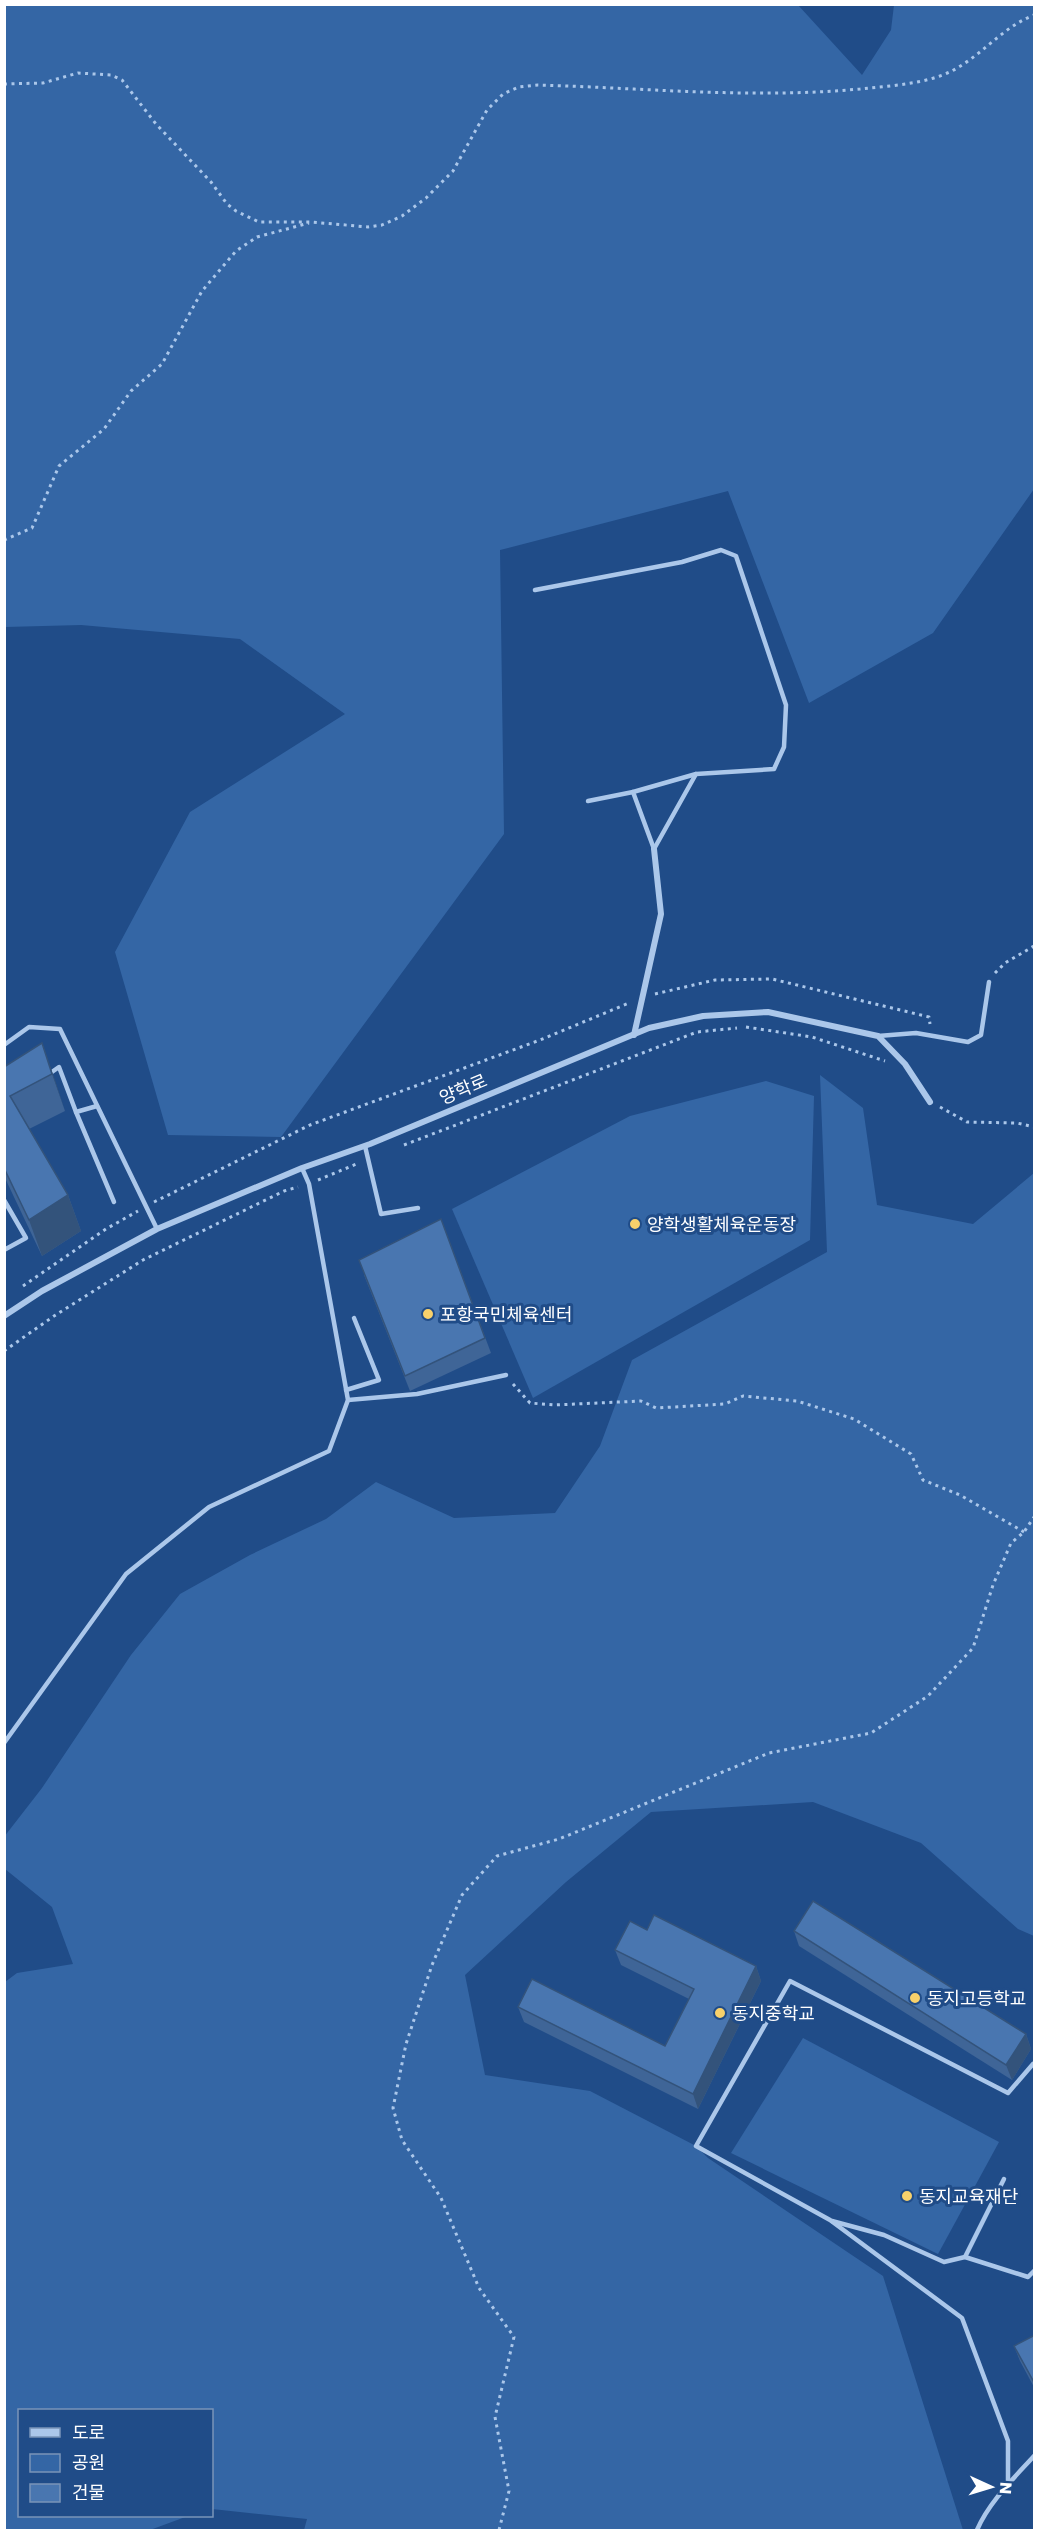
<svg xmlns="http://www.w3.org/2000/svg" width="1039" height="2535" font-family="Poppins,'Noto Sans KR',sans-serif">
	<rect width="100%" height="100%" fill="#204c88"/>
	<g fill="#3466a5">
		<polygon points="4,5 798,5 862,75 891,30 894,5 1034,5 1034,489 933,633 809,703 728,491 500,550 504,834 281,1137 168,1135 115,952 190,812 345,714 240,639 81,625 5,627"/>
		<polygon points="820,1075 863,1108 877,1205 973,1224 1034,1173 1034,1936 1018,1929 921,1843 813,1802 651,1812 566,1882 465,1975 485,2075 590,2091 696,2146 708,2158 883,2276 963,2530 304,2530 307,2519 212,2509 212,2410 20,2410 20,2516 188,2516 150,2530 5,2530 5,1982 17,1973 73,1964 52,1907 5,1869 4,1837 42,1788 131,1655 180,1594 250,1555 326,1519 376,1482 454,1518 555,1513 600,1446 632,1360 827,1252"/>
		<polygon points="766,1081 814,1096 810,1240 533,1398 452,1209 630,1116"/>
		<polygon points="803,2038 999,2142 938,2254 731,2153"/>
	</g>
	<g fill="none" stroke-linecap="round" stroke-linejoin="round">
		<g stroke="#abc7ea" stroke-width="3" stroke-dasharray="3 4.5" stroke-linecap="butt">
			<path d="M 4,84 L 43,83 L 78,73 L 111,75 L 122,80 L 156,124 L 211,182 L 227,204 L 236,211 L 259,222 L 311,222 L 368,227 L 382,225 L 402,216 L 426,198 L 453,171 L 487,110 L 503,94 L 519,87 L 538,85 C 645,88 752,99 860,89 C 886,86 914,85 940,76 C 977,63 998,29 1034,15"/>
			<polyline points="4,540 32,528 59,466 104,429 131,391 162,364 202,291 236,251 257,237 309,223"/>
			<polyline points="995,973 1005,963 1034,946"/>
			<polyline points="655,994 715,980 772,979 929,1017 930,1024"/>
			<polyline points="746,1027 812,1037 885,1061"/>
			<polyline points="940,1107 967,1122 1017,1123 1034,1127"/>
			<polyline points="404,1145 697,1032 737,1028"/>
			<polyline points="318,1180 359,1163"/>
			<polyline points="154,1202 310,1125 540,1040 629,1003"/>
			<polyline points="23,1286 106,1229 138,1211"/>
			<polyline points="4,1351 54,1316 143,1260 284,1191 298,1187"/>
			<polyline points="513,1384 530,1403 554,1405 641,1401 656,1408 725,1404 743,1396 797,1401 854,1419 911,1454 923,1480 960,1495 1024,1532"/>
			<polyline points="499,2530 509,2491 495,2417 514,2337 479,2288 441,2198 402,2140 393,2108 406,2044 432,1965 462,1895 497,1856 559,1839 769,1753 871,1733 928,1696 973,1648 993,1585 1011,1543 1024,1532 1034,1517"/>
		</g>
		<g stroke="#abc7ea" stroke-width="4.5">
			<polyline points="535,590 682,562 721,550 736,556 786,705 784,747 774,769 696,774 633,792 654,849"/>
			<polyline points="588,801 633,792"/>
			<polyline points="654,849 696,774"/>
			<polyline points="878,1036 916,1033 968,1042 981,1035 989,982"/>
			<polyline points="4,1045 29,1027 60,1029 157,1229"/>
			<polyline points="49,1074 59,1067 76,1112"/>
			<polyline points="97,1106 76,1112 114,1202"/>
			<polyline points="365,1146 381,1214 418,1208"/>
			<polyline points="4,1200 26,1238 4,1250"/>
			<polyline points="346,1390 379,1380 354,1318"/>
			<polyline points="348,1400 417,1394 506,1375"/>
			<polyline points="4,1743 126,1574 209,1507 329,1451 348,1400 309,1184 302,1168"/>
			<polyline points="832,2221 884,2235 944,2262 965,2257 1028,2277 1034,2271"/>
			<polyline points="965,2257 1004,2179"/>
			<polyline points="1008,2484 1008,2441 962,2318 830,2220 696,2146 790,1981 1008,2093 1033,2064 1034,2065"/>
			<path d="M 977,2530 C 989,2502 1014,2478 1034,2456"/>
		</g>
		<g stroke="#abc7ea" stroke-width="6">
			<polyline points="634,1035 661,914 654,849"/>
			<polyline points="4,1316 42,1291 157,1229 302,1168 370,1144 649,1028 703,1016 768,1012 878,1036 905,1064 930,1102"/>
		</g>
	</g>
	<g fill="#3f6597">
		<polygon points="42,1043 65,1111 29,1129 68,1195 81,1231 42,1256 4,1176 4,1067"/>
		<polygon points="441,1219 491,1353 410,1391 364,1275"/>
		<polygon points="647,1930 756,1966 761,1981 698,2109 524,2022 518,2007 665,2046 689,1999 621,1965 615,1950"/>
		<polygon points="794,1931 1026,2034 1031,2049 1012,2080 799,1946"/>
		<polygon points="1035,2335 1035,2389 1020,2361 1014,2346"/>
	</g>
	<g fill="#33537b">
		<polygon points="42,1043 55,1080 65,1111 52,1074"/>
		<polygon points="68,1195 81,1231 42,1256 29,1220"/>
		<polygon points="756,1966 761,1981 698,2109 693,2094"/>
		<polygon points="1026,2034 1031,2049 1012,2080 1006,2065"/>
	</g>
	<g fill="#4976b0" stroke="#33537b" stroke-width="1.5">
		<polygon points="42,1043 52,1074 10,1096 68,1195 29,1220 4,1168 4,1067"/>
		<polygon points="441,1219 485,1338 405,1376 359,1260"/>
		<polygon points="813,1901 1026,2034 1006,2065 794,1931"/>
		<polygon points="654,1915 756,1966 693,2094 518,2007 532,1979 665,2046 694,1989 615,1950 630,1921 647,1930"/>
		<polygon points="1035,2335 1035,2384 1014,2346"/>
	</g>
	<g fill="#f8d16b" stroke="#204c88" stroke-width="2">
		<circle cx="635" cy="1224" r="6"/>
		<circle cx="428" cy="1314" r="6"/>
		<circle cx="915" cy="1998" r="6"/>
		<circle cx="720" cy="2013" r="6"/>
		<circle cx="907" cy="2196" r="6"/>
	</g>
	<g text-anchor="middle" dominant-baseline="central" stroke-width="6" stroke-linejoin="round" paint-order="stroke">
		<g font-size="18" fill="#fff" stroke="#204c88">
			<text transform="translate(463 1089) rotate(-23)">양학로</text>
		</g>
		<g font-size="18" fill="#fff" stroke="#204c88" text-anchor="start">
			<text x="647" y="1224">양학생활체육운동장</text>
			<text x="440" y="1314">포항국민체육센터</text>
			<text x="927" y="1998">동지고등학교</text>
			<text x="732" y="2013">동지중학교</text>
			<text x="919" y="2196">동지교육재단</text>
		</g>
	</g>
	<rect width="1039" height="2535" fill="none" stroke="#ffffff" stroke-width="12"/>
	<rect x="18" y="2409" width="195" height="108" fill="#204c88" stroke="#7994b8" stroke-width="1.5"/>
	<rect x="30" y="2428" width="30" height="9" fill="#abc7ea" stroke="#7994b8" stroke-width="1.5"/>
	<text x="72" y="2439" font-size="18" fill="#ffffff">도로</text>
	<rect x="30" y="2454" width="30" height="18" fill="#3466a5" stroke="#7994b8" stroke-width="1.5"/>
	<text x="72" y="2469" font-size="18" fill="#ffffff">공원</text>
	<rect x="30" y="2484" width="30" height="18" fill="#4976b0" stroke="#7994b8" stroke-width="1.5"/>
	<text x="72" y="2499" font-size="18" fill="#ffffff">건물</text>
	<g transform="translate(991 2487) rotate(94)" stroke="#204c88" stroke-width="4.5" paint-order="stroke">
	<path d="M0-4.5L10 22L0 15L-10 22Z" fill="#ffffff"/>
	<text y="-9" font-size="16" font-weight="bold" text-anchor="middle" fill="#ffffff">N</text>
	</g>
</svg>
